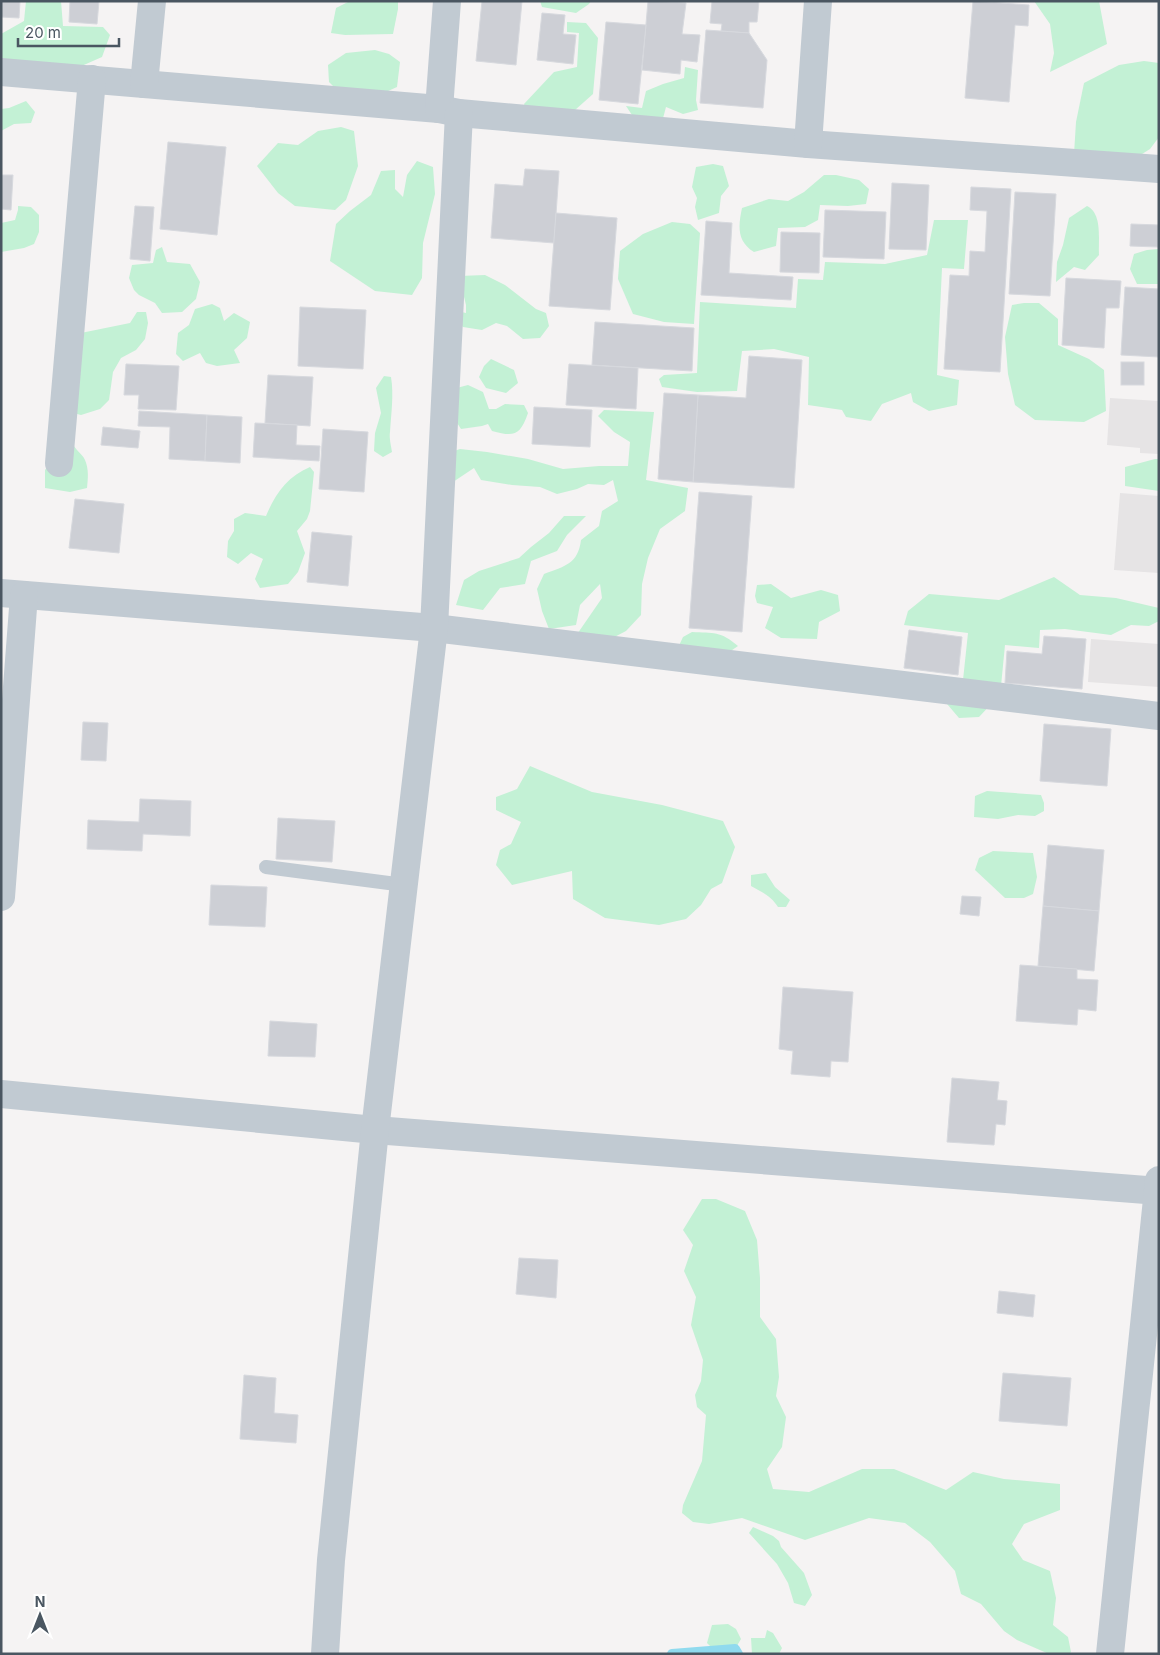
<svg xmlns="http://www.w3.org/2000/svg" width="1160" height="1655" font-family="Inter,sans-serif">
	<rect width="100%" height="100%" fill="#f5f3f3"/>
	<g fill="#e6e4e5">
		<polygon points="1110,398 1159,401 1159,454 1140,453 1140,448 1107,445"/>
		<polygon points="1120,493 1159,496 1159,573 1114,570"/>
		<polygon points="1091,639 1159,644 1159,687 1088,682"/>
	</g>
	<g fill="#c3f1d5">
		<polygon points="26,1 61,1 63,26 103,27 110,35 102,57 77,68 1,63 1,34 24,21"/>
		<polygon points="350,1 398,1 398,9 393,34 345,35 331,33 336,8"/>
		<polygon points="540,1 591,1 589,4 576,13 542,7"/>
		<polygon points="1034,1 1099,1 1107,44 1050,72 1054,53 1050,24"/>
		<polygon points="567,22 586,23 598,38 593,94 575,110 529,116 524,104 554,72 577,67 579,33 567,32"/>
		<polygon points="375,50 389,54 400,62 397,87 377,96 347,100 329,82 328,65 346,53"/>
		<polygon points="1144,61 1159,63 1159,137 1150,149 1134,159 1074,154 1076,122 1084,83 1119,65"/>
		<polygon points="685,67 698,70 696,100 698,110 683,114 666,107 662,122 634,118 626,106 642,108 646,91 663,84 684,78"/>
		<polygon points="26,101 35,112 31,123 14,124 1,131 1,109 9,108"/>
		<polygon points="341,127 354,131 358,166 346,200 335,210 295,206 278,193 257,166 278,143 298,145 318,131"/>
		<polygon points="417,161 433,167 435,194 423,243 422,278 412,295 375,291 330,261 336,224 350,211 371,195 381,171 395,170 395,189 403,197 407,175"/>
		<polygon points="713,164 723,166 729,186 721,196 719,213 698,220 695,207 697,198 692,187 696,167"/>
		<path d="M 824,175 L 836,175 L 859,180 L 869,189 L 866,204 L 848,206 L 820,205 L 818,220 L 805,227 L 778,228 L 776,246 L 754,252 C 737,241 738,227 742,208 L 769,199 L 788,201 L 804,192 Z"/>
		<polygon points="18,206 31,207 39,215 39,232 34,244 24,248 1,252 1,223 15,220 18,210"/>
		<path d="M 1087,206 C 1103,214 1098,240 1099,255 L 1085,270 L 1074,267 L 1056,282 L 1057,262 L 1063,245 L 1069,218 Z"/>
		<polygon points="934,220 968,220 964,269 942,268 937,375 959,380 957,405 929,411 913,402 911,393 882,404 871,421 846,417 842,410 808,405 809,357 774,349 742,351 737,391 697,392 662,387 659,379 664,375 697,373 700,302 796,308 798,279 823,280 825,262 885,264 927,255"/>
		<polygon points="672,222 690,224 700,233 694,324 664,322 633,314 618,279 620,251 643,234"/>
		<polygon points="162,247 167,262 190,264 200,282 196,299 182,312 162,313 155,303 139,295 134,290 129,278 132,265 153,263 156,250"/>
		<polygon points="1159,249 1159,284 1137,284 1130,269 1134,254 1147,250"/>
		<polygon points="485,275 505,285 536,309 546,313 549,326 540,338 523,339 507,326 496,323 482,330 463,327 452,316 457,311 466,313 466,305 459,276"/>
		<polygon points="1024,303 1039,303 1058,319 1058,345 1089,359 1104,370 1106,411 1084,422 1035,420 1015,405 1008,374 1005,337 1012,305"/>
		<polygon points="212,304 220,308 224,321 234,313 250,322 247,338 234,350 240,363 217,366 206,363 200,353 183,361 176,354 178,333 189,325 195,309"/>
		<polygon points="137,312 146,312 148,323 145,339 136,350 121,358 113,372 109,400 100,409 81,415 58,409 71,335 130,323"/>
		<polygon points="491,359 514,370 518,383 506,393 486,388 479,377 484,366"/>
		<path d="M 384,376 L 391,377 C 394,395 391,414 390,432 C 389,438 391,445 392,452 L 383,457 L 374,451 L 375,433 L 381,413 L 376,388 Z"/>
		<path d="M 468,385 L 483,392 L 489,409 L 496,409 L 505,404 L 524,405 L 528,413 C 520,436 514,437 492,431 L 488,424 L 482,426 L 461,429 L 450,412 L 449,390 Z"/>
		<path d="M 604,410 L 654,412 L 646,480 L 688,488 L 685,511 L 660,529 L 648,558 L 642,584 L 641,615 L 626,631 L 601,644 L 571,643 L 602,598 L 600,584 L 580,605 L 576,625 L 549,629 L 542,611 L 537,589 L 544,574 C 565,566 578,564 581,540 L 599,526 L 602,511 L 618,501 L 613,480 L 604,485 L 588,484 L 577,489 L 557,494 L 540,487 L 512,485 L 481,480 L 474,468 L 450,484 L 445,454 L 460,449 L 487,452 L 528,459 L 563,469 L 599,466 L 628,466 L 630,442 L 614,432 L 598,416 Z"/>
		<path d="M 71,440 C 75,451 82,453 85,460 C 89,469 88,479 87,488 L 70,492 L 45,488 L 45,470 L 54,458 Z"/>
		<polygon points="1155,459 1159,459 1159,491 1125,486 1125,467"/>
		<path d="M 310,467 L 314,472 L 310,511 L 307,519 L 297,531 L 305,553 L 298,572 L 288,584 L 260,588 L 255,579 L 263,559 L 251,553 L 238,564 L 227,557 L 228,541 L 234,531 L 234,519 L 245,513 L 266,516 C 275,494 288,476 310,467 Z"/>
		<polygon points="564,516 586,516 567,535 557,551 531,561 525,584 500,588 483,610 456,605 464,580 479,571 519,558 531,547 549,533"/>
		<polygon points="1054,577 1080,595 1116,598 1159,608 1159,621 1149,626 1131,625 1111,635 1065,629 1040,630 1039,648 1005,645 1001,686 995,700 979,717 959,718 936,691 963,680 968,633 904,625 908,611 929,594 999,600"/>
		<polygon points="771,584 791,598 821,590 838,595 840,611 819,622 817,639 781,638 765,628 773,607 757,603 755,596 757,585"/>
		<path d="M 692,632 C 713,633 721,631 738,646 L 707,667 L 677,650 L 683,637 Z"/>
		<polygon points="530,766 592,792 662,805 723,821 735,847 722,883 711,889 701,905 686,919 659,925 605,918 573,899 572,871 512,885 496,865 500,850 511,844 521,822 496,810 496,797 517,789"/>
		<polygon points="987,791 1041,795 1044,803 1044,811 1035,816 1018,815 998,819 974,817 975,796"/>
		<polygon points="993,851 1033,853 1037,877 1033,894 1024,898 1005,898 975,870 979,858"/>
		<path d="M 766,873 L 775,887 L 790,900 L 786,907 L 778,907 C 771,896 762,892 751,886 L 751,875 Z"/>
		<polygon points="702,1199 716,1199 745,1211 757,1240 760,1278 760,1317 776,1339 779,1377 776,1396 786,1417 782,1447 767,1469 773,1489 809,1492 862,1469 894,1469 946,1490 973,1472 1004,1479 1060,1484 1060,1510 1024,1524 1012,1544 1023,1560 1050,1571 1056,1598 1053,1625 1068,1637 1071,1652 1069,1654 1049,1654 1017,1640 1004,1631 981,1604 961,1594 955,1571 930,1542 905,1523 869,1518 805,1540 742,1518 709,1524 693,1522 682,1513 683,1505 702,1461 706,1415 697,1407 695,1395 701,1381 703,1360 691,1325 696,1297 684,1271 693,1245 683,1230"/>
		<polygon points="753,1527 773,1536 779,1541 781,1547 804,1573 812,1595 805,1606 794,1603 788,1583 777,1564 749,1533"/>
		<polygon points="728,1624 736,1629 741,1639 732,1654 718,1654 707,1643 712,1625"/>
		<polygon points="767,1630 773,1633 782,1648 779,1654 752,1654 751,1638 765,1638"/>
	</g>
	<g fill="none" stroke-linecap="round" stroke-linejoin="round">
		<polyline stroke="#90daee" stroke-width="10" points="672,1654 735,1649 738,1654"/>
	</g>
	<g fill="#cdcfd5" stroke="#d7d9de">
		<polygon points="1,1 20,1 19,18 1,17"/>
		<polygon points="70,1 99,1 97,24 69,22"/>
		<polygon points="482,1 522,1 516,65 476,61"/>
		<polygon points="648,1 686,3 682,34 700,35 697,62 681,60 680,74 642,70"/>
		<polygon points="712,1 759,1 757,22 749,22 749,33 721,31 722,24 710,23"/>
		<polygon points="973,1 1029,5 1028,26 1015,25 1009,102 965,98"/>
		<polygon points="542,13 565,15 563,34 576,35 573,64 537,60"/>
		<polygon points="606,22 646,25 638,104 599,100"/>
		<polygon points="706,30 749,33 767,60 763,108 700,103"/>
		<polygon points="168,142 226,147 217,235 160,229"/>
		<polygon points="525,169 559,171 554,243 491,238 495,184 523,186"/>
		<polygon points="1,175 13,175 11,210 1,209"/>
		<polygon points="892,183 929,185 926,250 889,249"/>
		<polygon points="971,187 1011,189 1000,372 944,369 950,275 969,276 970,251 985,252 987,211 970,210"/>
		<polygon points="1015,192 1056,194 1050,296 1009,294"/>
		<polygon points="135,206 154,207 150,261 130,259"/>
		<polygon points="825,210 886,212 884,259 823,257"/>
		<polygon points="556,213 617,218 610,310 549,306"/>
		<polygon points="706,221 732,223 729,273 793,277 791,300 701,295"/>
		<polygon points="1131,224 1159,225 1158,247 1130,246"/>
		<polygon points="781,232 820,233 819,273 780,272"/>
		<polygon points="1066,278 1121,281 1119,308 1106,308 1104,348 1062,345"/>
		<polygon points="1125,287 1159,289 1159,357 1121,355"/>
		<polygon points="300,307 366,310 363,369 298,366"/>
		<polygon points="595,322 694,328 692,371 592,365"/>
		<polygon points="749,356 802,360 794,488 693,482 698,395 746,398"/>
		<rect x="1121" y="362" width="23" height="23"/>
		<polygon points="126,364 179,366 176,410 138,409 139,395 124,395"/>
		<polygon points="569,364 638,368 636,409 566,405"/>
		<polygon points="268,375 313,377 310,426 265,423"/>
		<polygon points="664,393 698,395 693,482 658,479"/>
		<polygon points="534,407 592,410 590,447 532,444"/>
		<polygon points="139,411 207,415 205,461 169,459 170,427 138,426"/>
		<polygon points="207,415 242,417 240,463 205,461"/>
		<polygon points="255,423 297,425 296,445 320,446 319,461 253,457"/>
		<polygon points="103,427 140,431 138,448 101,445"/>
		<polygon points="323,429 368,432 364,492 319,489"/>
		<polygon points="699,492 752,496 742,632 689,628"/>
		<polygon points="75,499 124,504 119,553 69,548"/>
		<polygon points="312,532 352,536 348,586 307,582"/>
		<polygon points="909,630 962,637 958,675 904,668"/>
		<polygon points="1044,636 1086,639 1082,689 1005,683 1007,651 1042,654"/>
		<polygon points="83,722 108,723 106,761 81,760"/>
		<polygon points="1044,724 1111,729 1107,786 1040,781"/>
		<polygon points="140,799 191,801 190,836 143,834 142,851 87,849 88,820 139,822"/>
		<polygon points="278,818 335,821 332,862 276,859"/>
		<polygon points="1048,845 1104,850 1099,911 1043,906"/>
		<polygon points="211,885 267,887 265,927 209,925"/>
		<polygon points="962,896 981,897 979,916 960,914"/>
		<polygon points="1043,906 1099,911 1094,971 1038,966"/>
		<polygon points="1020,965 1077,969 1077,979 1098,980 1096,1011 1078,1009 1077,1025 1016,1021"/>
		<polygon points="783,987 853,992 848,1062 831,1061 830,1077 791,1074 793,1051 779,1049"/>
		<polygon points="270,1021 317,1024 315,1057 268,1056"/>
		<polygon points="952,1078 999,1082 997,1100 1007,1101 1005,1125 996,1124 994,1145 947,1142"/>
		<polygon points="519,1258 558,1260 556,1298 516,1294"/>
		<polygon points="999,1291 1035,1295 1033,1317 997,1313"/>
		<polygon points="1003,1373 1071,1378 1067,1426 999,1421"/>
		<polygon points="244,1375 276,1378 274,1413 298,1415 296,1443 240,1439"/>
	</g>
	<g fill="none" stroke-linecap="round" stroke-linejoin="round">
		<polyline stroke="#c1cad2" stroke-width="14" points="266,867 404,885"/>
		<g stroke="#c1cad2" stroke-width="28">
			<polyline points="1,72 439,109 459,113 808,144 1159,169"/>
			<polyline points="144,84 152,1"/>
			<polyline points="439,109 447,1"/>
			<polyline points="808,144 818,1"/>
			<polyline points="59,463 92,79"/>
			<polyline points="1,593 434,628 1159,716"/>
			<polyline points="1,897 24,595"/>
			<polyline points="1,1094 375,1130 1159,1191"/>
			<polyline points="325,1654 331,1560 375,1130 434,628 459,113"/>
			<polyline points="1110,1654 1159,1180"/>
		</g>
	</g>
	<rect width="1160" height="1655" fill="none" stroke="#4a5661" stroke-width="5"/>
	<g transform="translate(40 1615)" stroke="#ffffff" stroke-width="4" paint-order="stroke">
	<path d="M0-4L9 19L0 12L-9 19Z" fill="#4a5661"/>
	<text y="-8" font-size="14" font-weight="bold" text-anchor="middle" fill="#4a5661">N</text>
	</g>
	<path d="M18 38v8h101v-8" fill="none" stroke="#4a5661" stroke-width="2.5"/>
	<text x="25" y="38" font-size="15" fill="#4a5661" stroke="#ffffff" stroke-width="4" paint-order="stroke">20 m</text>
</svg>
